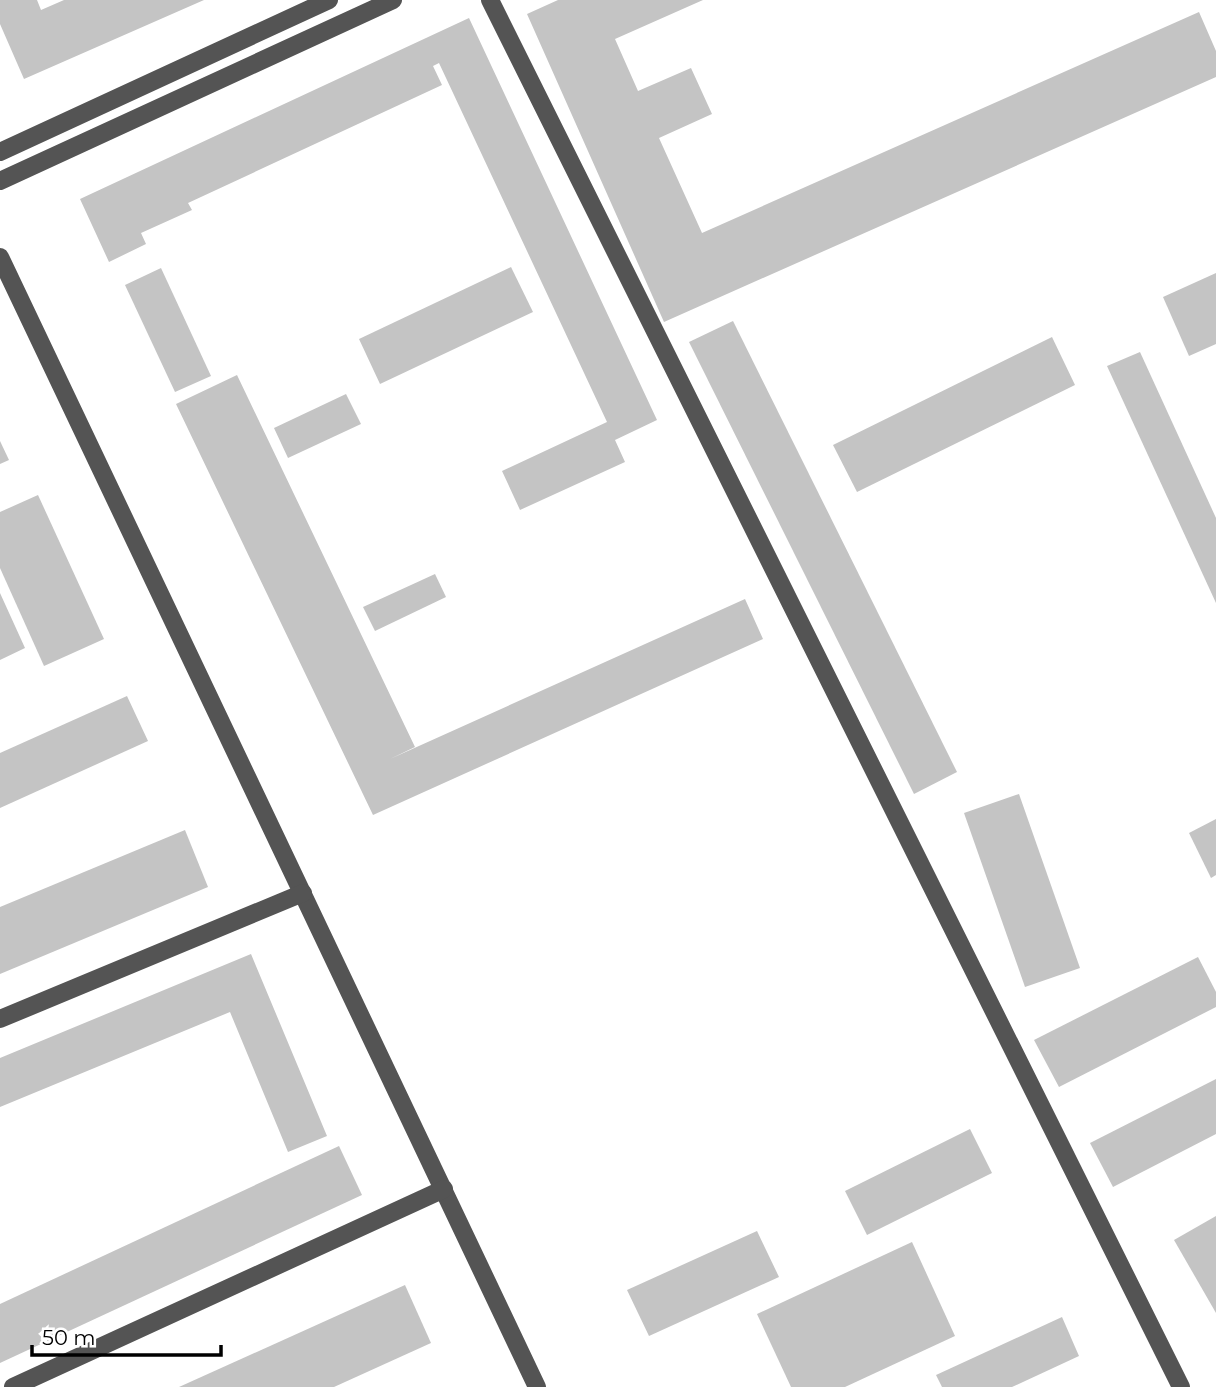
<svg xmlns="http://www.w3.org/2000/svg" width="1216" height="1387" font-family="Montserrat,sans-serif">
	<rect width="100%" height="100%" fill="#fff"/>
	<g fill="#c4c4c4">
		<polygon points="0,0 37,0 41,10 64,0 204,0 24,79 0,24"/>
		<polygon points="558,0 703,0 615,39 638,91 691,68 712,114 659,138 702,233 1199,12 1216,51 1216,77 664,322 527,14"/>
		<polygon points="469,18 657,420 615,440 625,462 520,510 502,471 607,422 439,63 433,66 442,85 188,203 192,210 141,233 146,244 109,262 80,199"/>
		<polygon points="511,267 533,312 380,384 359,339"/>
		<polygon points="161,268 211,376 175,392 125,285"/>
		<polygon points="1216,273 1216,344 1189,356 1163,297"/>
		<polygon points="733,321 957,772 914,794 689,342"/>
		<polygon points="1052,337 1075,385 857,492 833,445"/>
		<polygon points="1140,352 1216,518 1216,603 1107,366"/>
		<polygon points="237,375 415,747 390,759 745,599 763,639 373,815 176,404"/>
		<polygon points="346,394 361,424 288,458 274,428"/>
		<polygon points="0,441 9,460 0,464"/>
		<polygon points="38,495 104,639 44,666 0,568 0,512"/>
		<polygon points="435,574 446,597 375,631 363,607"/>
		<polygon points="0,593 25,648 0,660"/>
		<polygon points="127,696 148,741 0,808 0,753"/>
		<polygon points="1019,794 1080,968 1025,987 964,813"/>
		<polygon points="1216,819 1216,875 1211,878 1189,833"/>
		<polygon points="185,830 208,887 0,974 0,907"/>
		<polygon points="251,954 327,1136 288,1152 230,1012 0,1107 0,1058"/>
		<polygon points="1198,957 1216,992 1216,1007 1059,1087 1034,1040"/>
		<polygon points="1216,1079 1216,1134 1113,1187 1090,1143"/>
		<polygon points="970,1129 992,1173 867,1235 845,1191"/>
		<polygon points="339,1146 362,1195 0,1363 0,1304"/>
		<polygon points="1216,1216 1216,1313 1174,1240"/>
		<polygon points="757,1231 779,1277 649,1336 627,1290"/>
		<polygon points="912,1242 955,1336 845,1387 791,1387 757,1314"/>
		<polygon points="405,1285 431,1343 334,1387 179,1387"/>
		<polygon points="1062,1317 1079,1356 1012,1387 942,1387 936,1375"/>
	</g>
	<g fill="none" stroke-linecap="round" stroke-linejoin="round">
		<g stroke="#545454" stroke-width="18">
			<polyline points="490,0 1181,1387"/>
			<polyline points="0,152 329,0"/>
			<polyline points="0,181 393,0"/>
			<polyline points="0,257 537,1387"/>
			<polyline points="0,1019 303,893"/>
			<polyline points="13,1387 444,1189"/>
		</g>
	</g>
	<path d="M32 1345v10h189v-10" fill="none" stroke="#000000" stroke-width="3.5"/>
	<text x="42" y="1345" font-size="21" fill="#000000" stroke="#ffffff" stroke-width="5" paint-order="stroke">50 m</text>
</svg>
